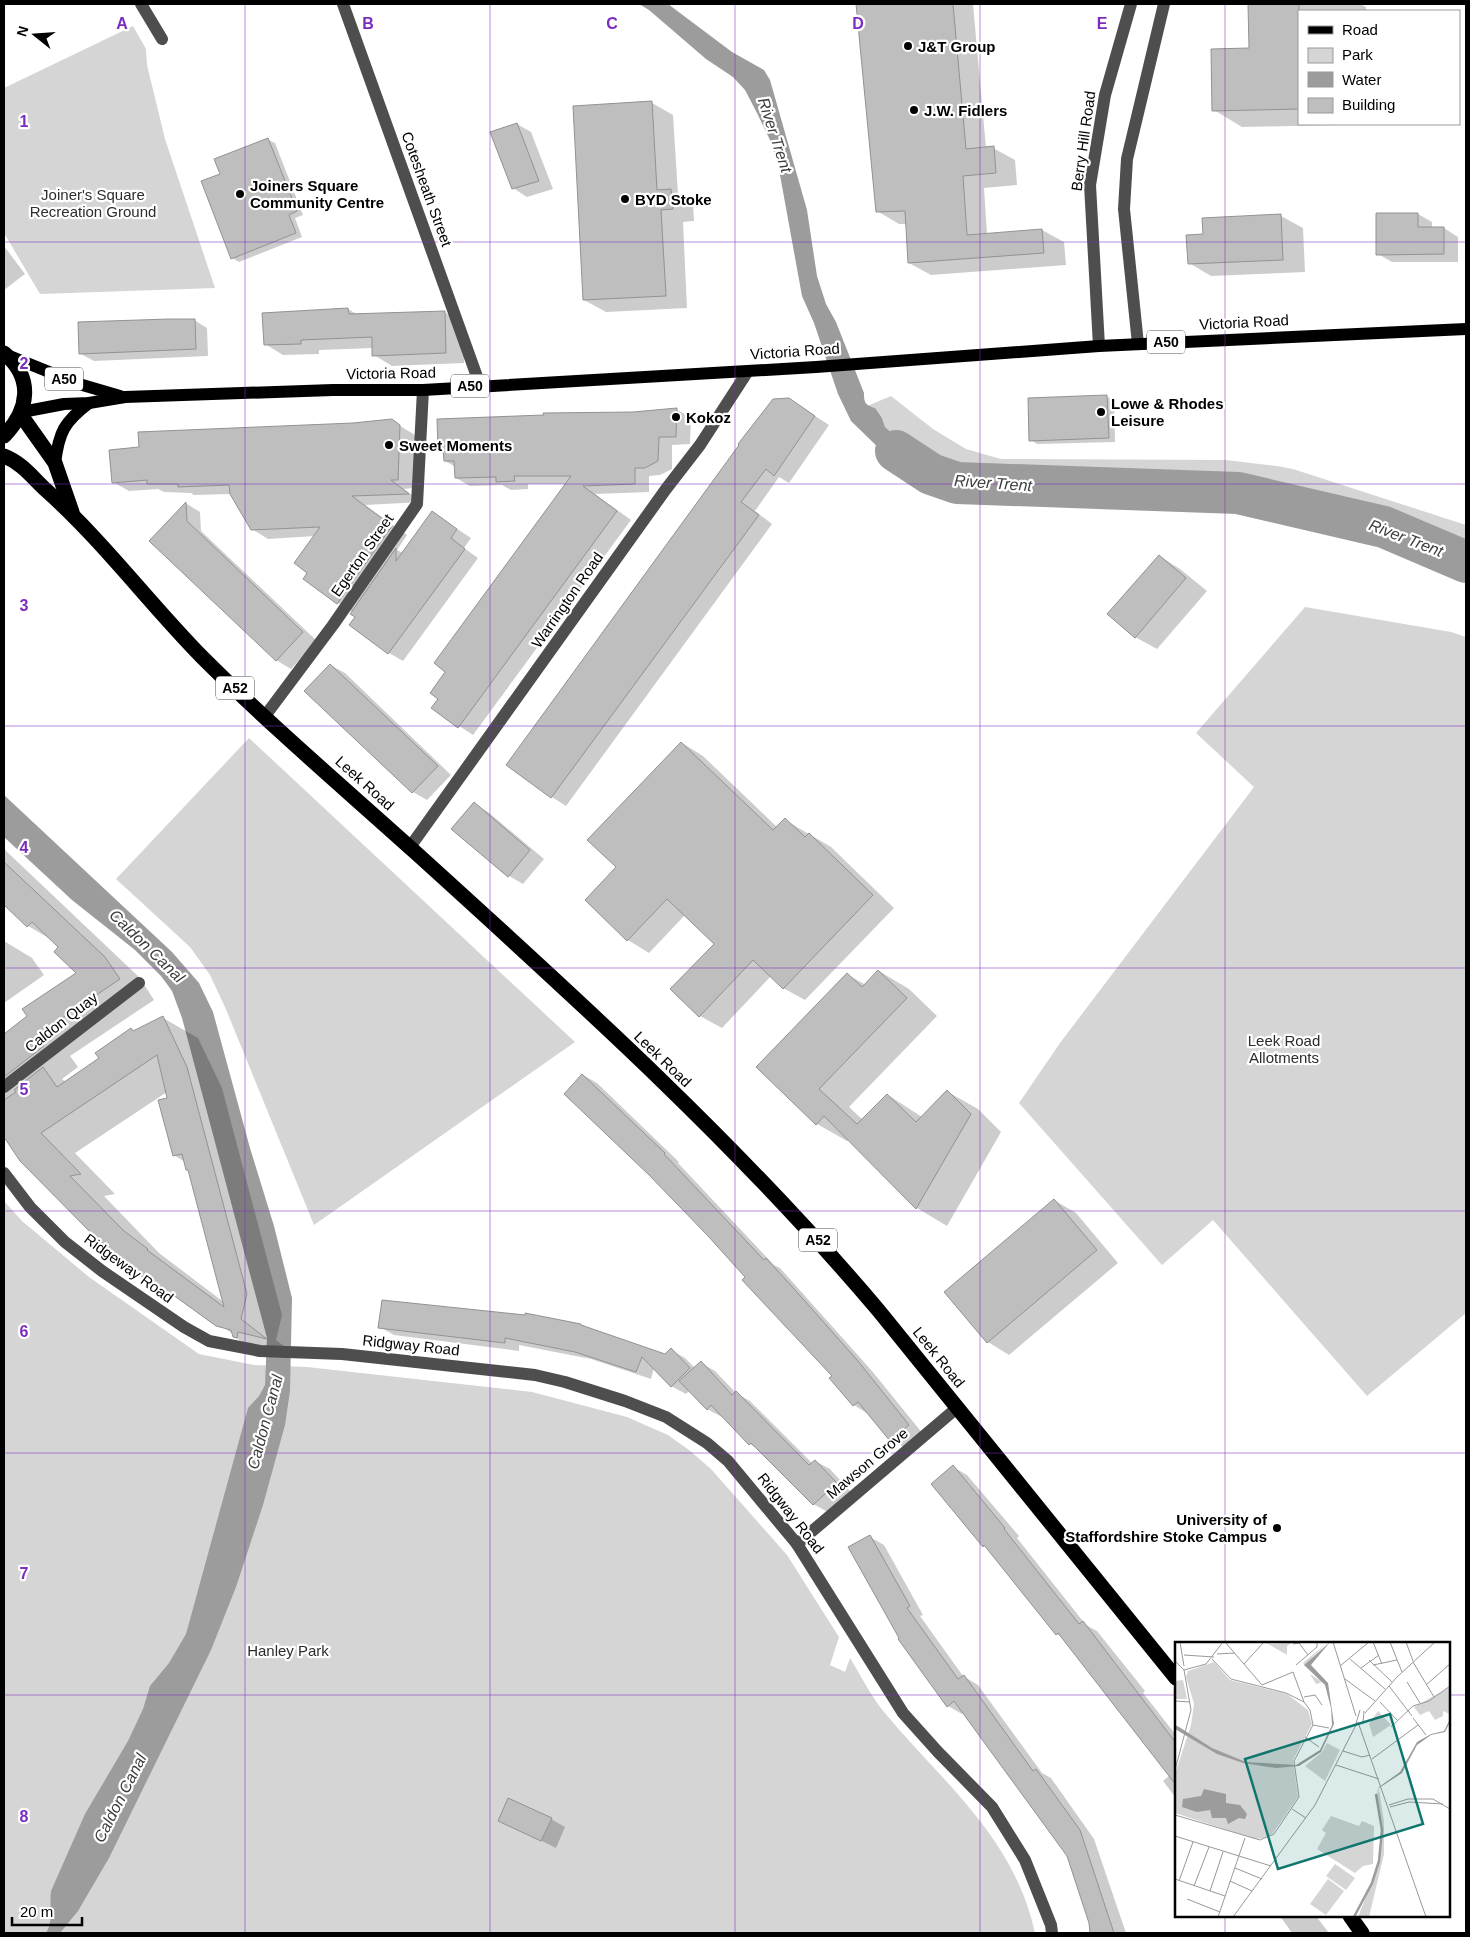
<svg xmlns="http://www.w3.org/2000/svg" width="1470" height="1937" font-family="Helvetica,sans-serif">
	<rect width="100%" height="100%" fill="#fff"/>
	<g fill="#d5d5d5">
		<polygon points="133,26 146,49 147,65 165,139 215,288 40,294 4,233 4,88"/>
		<polygon points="891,396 933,429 966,449 1001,459 1226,460 1277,466 1293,469 1466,525 1466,551 1397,523 1270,488 1232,483 1148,483 1049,480 939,465 909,448 885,427 882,418 867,406"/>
		<polygon points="1305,607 1451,632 1466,637 1466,1313 1367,1396 1213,1220 1162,1265 1019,1103 1060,1043 1254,787 1196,733"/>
		<polygon points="249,738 575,1042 314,1225 225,1007 210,975 190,947 116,879"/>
		<path d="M 4,1201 L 22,1221 L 89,1277 L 199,1354 L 254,1365 L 307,1367 L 532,1392 L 627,1417 L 668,1435 L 689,1450 L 711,1469 L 787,1555 L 839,1637 L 830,1665 L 845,1672 L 850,1658 C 861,1676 871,1696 884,1712 C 944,1784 1014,1837 1035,1933 L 4,1933 Z"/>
	</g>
	<g fill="#9c9c9c">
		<path d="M 639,4 L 668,4 L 732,52 L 764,70 L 770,80 L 807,210 L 817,276 L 826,304 L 836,322 L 864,393 C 864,403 865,405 875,408 L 882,418 L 885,427 L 909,448 L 939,465 L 955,492 L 929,484 L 909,474 L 887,456 L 851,421 L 838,394 L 814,323 L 802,296 L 778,164 L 770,140 L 757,113 L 745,90 L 733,77 L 706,59 L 649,10 Z"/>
		<path d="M 4,795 L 172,952 L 199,983 L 213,1012 L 250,1148 L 274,1226 L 292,1298 L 290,1391 L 285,1425 L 263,1505 L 236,1587 L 211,1650 L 109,1858 L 78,1911 L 60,1933 L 46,1933 C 54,1920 49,1906 51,1891 L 85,1814 L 128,1741 L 143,1709 L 150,1686 L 169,1663 L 186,1634 L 248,1408 L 259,1396 L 265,1385 L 267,1338 L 182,1018 L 172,991 L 161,976 L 135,950 L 72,900 L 4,837 Z"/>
	</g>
	<g fill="#0003" fill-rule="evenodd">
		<polygon points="858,4 973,4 986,148 993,148 1015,160 1017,185 984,188 987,234 1042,230 1064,242 1066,265 931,275 909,263 907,224 899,224 877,211"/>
		<polygon points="1250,4 1360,4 1366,7 1366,11 1299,11 1299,124 1380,124 1242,127 1214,110 1251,49"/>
		<polygon points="652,103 673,115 678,194 693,203 694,221 683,222 687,308 606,312 584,300"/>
		<polygon points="517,124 531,132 553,189 527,197 513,188"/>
		<polygon points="268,140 275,143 303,215 295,218 302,237 239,262 232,258 222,174"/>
		<polygon points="1418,214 1432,222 1432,228 1444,228 1458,237 1458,262 1392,262 1378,254"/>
		<polygon points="1281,216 1303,228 1305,272 1211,276 1189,263 1204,235 1203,219"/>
		<polygon points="4,246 25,274 4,290"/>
		<polygon points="348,309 358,315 444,312 463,323 464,363 392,366 374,355 373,348 319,350 319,354 283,355 265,344"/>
		<polygon points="194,320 207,328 208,356 94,361 81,354"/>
		<polygon points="1107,397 1114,400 1115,442 1037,444 1031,440 1029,399"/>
		<polygon points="789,399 829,425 789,483 779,477 755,511 772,524 566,806 552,797 507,764"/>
		<polygon points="676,409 691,418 690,444 672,445 672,469 660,475 649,476 649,492 595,494 631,520 473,735 432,708 567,484 528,484 528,489 511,490 502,485 470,486 456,478 456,467 445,461 444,450 440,448 633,413"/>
		<polygon points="392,421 415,435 413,488 404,489 422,502 365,505 407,535 397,550 403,553 433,513 471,538 464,548 478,558 403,661 389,653 353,612 338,603 304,579 309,573 315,536 268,539 252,529 231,494 194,495 191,493 164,492 158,489 129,491 113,482 353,424"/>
		<polygon points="187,504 200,512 201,531 317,641 291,669 276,660 151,541"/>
		<polygon points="1159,556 1180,569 1207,591 1157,649 1135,637"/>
		<polygon points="330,665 345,673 451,775 427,800 413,792"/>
		<polygon points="682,743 703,756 777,827 785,820 831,847 894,908 805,1000 783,988 771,976 722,1028 700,1016 715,944 685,915 649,953 628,940 586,900 618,867"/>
		<polygon points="474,804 488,812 544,859 523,884 509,876"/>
		<path d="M 4,849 L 140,978 L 154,1000 L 70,1056 L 78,1067 L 62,1079 L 66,1082 L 100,1059 L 131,1030 L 134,1031 L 163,1018 L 198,1038 L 222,1088 L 282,1315 L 276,1340 L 298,1357 L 269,1357 L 234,1337 L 233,1334 L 191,1306 L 168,1293 L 102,1242 L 21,1160 L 4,1135 L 4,1036 L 78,973 L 60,947 L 54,941 L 28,926 L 4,903 L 9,895 L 4,890 ZM 167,1092 L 174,1155 L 185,1162 L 187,1170 L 189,1171 L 225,1303 L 159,1253 L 104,1196 L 115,1194 L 75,1153 Z"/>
		<polygon points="4,941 32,958 44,975 4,1003"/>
		<polygon points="879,971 909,989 937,1016 849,1107 863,1120 888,1095 922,1117 948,1092 978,1109 1001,1132 947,1226 917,1208 849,1140 847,1141 817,1124 758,1067 848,975 866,985"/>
		<polygon points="583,1075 597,1083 679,1162 678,1163 774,1265 780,1268 872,1371 923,1434 906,1448 891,1440 868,1414 854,1405 833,1376 747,1277"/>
		<polygon points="1054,1200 1076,1213 1118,1263 1009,1355 988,1342"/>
		<polygon points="383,1301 665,1355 671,1350 685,1358 695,1368 701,1363 715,1371 736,1393 750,1401 813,1464 815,1461 830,1469 850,1491 828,1512 813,1504 759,1450 750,1444 723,1416 722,1417 707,1409 690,1390 686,1394 671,1386 654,1368 651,1379 591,1359 519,1345 519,1351 394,1335 380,1327"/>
		<polygon points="953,1467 967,1475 1019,1536 1017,1538 1086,1625 1097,1631 1145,1691 1143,1693 1176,1735 1176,1798 1163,1781 1170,1775 1063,1637 1056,1634 989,1549 984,1546"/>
		<polygon points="870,1537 884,1545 923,1615 920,1616 963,1676 978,1685 1042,1773 1051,1778 1094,1839 1126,1933 1091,1933 1090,1923 1068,1855 964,1712 962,1714 948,1706"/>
		<polygon points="551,1819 565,1827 556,1848 499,1820"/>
		<polygon points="1280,1916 1316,1916 1329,1933 1292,1933"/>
	</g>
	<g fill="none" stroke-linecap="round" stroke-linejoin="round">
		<polyline stroke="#9c9c9c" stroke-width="42" points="896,451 931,474 957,483 1238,493 1384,527 1466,562"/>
	</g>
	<g fill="#bebebe" stroke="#929292" fill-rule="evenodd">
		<polygon points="856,4 953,4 966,149 994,146 996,173 963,176 967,235 1042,229 1044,253 908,263 905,211 876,212"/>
		<polygon points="1248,4 1299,4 1299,109 1212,111 1211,49 1249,48"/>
		<polygon points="652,101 657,190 671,189 673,209 661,210 666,296 583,300 573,106"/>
		<polygon points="517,123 539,181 512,189 490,132"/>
		<polygon points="268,138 297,211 289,215 296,233 231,259 201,181 220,174 214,159"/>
		<polygon points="1376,213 1418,213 1418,227 1444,227 1444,254 1376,255"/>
		<polygon points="1281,214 1283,260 1188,264 1186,235 1203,234 1202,218"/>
		<polygon points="348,308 349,314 445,311 446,353 372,356 372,337 301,340 301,344 264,345 262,313"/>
		<polygon points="169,319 195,319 196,349 79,354 78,322"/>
		<polygon points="1107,395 1109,438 1029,441 1028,398"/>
		<polygon points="789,398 815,416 774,476 766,469 741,502 759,515 551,798 506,765 739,445 738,444 773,399"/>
		<polygon points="677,408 676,437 659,437 658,461 645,468 635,468 635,484 583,486 617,511 458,728 431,708 438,699 430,693 445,672 434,663 571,476 514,476 515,481 496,482 496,477 455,478 454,461 444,461 443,448 438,448 437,419 544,415 543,413 633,412"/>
		<polygon points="392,419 400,425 398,480 391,480 409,494 352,496 392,526 337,604 303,579 307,573 294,563 320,527 251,530 230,494 229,485 178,487 178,484 147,484 147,480 112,483 109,450 139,447 138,432 353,423"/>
		<polygon points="186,502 187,521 303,632 276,661 149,541"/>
		<polygon points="432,511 457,529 451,538 465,549 388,654 349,625 355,617 350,614 396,548 396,561"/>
		<polygon points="1159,555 1186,578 1135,638 1107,614"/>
		<polygon points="330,664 438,766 412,793 304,691"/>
		<polygon points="681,742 773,830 785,818 805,837 809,833 873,895 783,989 753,960 699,1017 670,989 714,944 667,899 627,941 585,900 616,867 587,840"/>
		<polygon points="474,802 530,850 508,877 451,829"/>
		<polygon points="4,862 105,957 120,979 36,1036 44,1046 4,1077 4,1034 27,1016 22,1009 76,973 54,952 58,947 32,922 27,927 4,905"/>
		<polygon points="878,970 907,998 819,1089 857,1124 887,1094 916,1122 947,1090 971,1114 916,1209 824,1116 816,1125 756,1067 847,973 862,987"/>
		<path d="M 163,1016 L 187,1067 L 247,1294 L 241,1319 L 267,1339 L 238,1332 L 237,1338 L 233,1337 L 231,1330 L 216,1326 L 169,1292 L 167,1294 L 98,1246 L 101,1243 L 20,1161 L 4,1137 L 4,1100 L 16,1092 L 14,1090 L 43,1067 L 57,1087 L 99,1058 L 95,1053 L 131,1028 L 133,1031 ZM 157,1055 L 167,1098 L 158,1100 L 173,1156 L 182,1154 L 186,1170 L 188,1170 L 224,1307 L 147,1250 L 148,1249 L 124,1231 L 70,1176 L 81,1174 L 41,1133 Z"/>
		<polygon points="582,1074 665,1153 664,1154 764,1260 766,1258 796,1291 858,1361 909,1425 890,1441 858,1402 853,1406 829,1378 832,1376 742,1280 745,1277 708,1236 649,1175 564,1094"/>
		<polygon points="1054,1199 1097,1250 987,1343 944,1292"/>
		<polygon points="382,1300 525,1315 525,1313 581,1324 581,1325 665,1354 671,1348 690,1368 671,1387 642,1357 636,1372 575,1352 505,1338 505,1343 378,1328"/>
		<polygon points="701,1361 732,1395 736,1391 809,1465 815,1460 837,1483 813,1505 751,1443 749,1445 711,1405 707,1410 679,1381"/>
		<polygon points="953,1465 1005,1528 1004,1529 1079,1624 1083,1621 1176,1743 1176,1785 1058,1633 1056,1635 984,1545 983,1547 931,1484"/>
		<polygon points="870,1535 910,1606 907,1608 958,1679 964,1675 1033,1771 1036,1769 1080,1830 1114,1933 1090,1933 1089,1923 1067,1856 954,1701 947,1707 898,1639 899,1638 848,1547"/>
		<polygon points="508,1798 552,1818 541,1841 498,1821"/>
	</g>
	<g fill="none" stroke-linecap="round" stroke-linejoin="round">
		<g stroke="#4e4e4e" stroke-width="12">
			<polyline points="141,4 162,39"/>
			<polyline points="343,4 480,385"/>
			<polyline points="1138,344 1124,209 1127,159 1164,4"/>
			<polyline points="1099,346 1090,185 1105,95 1131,4"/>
			<polyline points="265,716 333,625 417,504 423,390"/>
			<polyline points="410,847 666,489 700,445 748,371"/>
			<polyline points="4,1087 139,983"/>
			<polyline points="4,1173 30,1207 65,1242 102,1271 184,1327 209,1341 260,1351 342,1354 535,1375 565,1382 625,1401 666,1417 707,1443 728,1461 797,1544 903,1713 938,1752 992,1807 1025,1860 1051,1925 1052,1933"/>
			<polyline points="797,1544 958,1407"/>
		</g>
		<g stroke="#000" stroke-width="12">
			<polyline points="7,355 79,384 120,396"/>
			<polyline points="22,412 64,404 89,403 125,397 333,390 423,390 816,367 1099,346 1466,329"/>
			<path d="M 55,463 C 59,432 64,422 89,403"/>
		</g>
		<g stroke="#000" stroke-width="15">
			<path d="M 4,353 C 34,378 29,410 4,436"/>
			<polyline points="21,415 55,463 72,512"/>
			<path d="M 4,456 C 22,463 32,477 46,490 C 103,541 149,603 202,657 C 270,725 344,788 415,852 C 576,998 739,1145 879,1311 L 1176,1678"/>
			<polyline points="1350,1916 1362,1933"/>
		</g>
	</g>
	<path fill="none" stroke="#7b2cbf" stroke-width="1" stroke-opacity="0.55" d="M 245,4 L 245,1933M 490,4 L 490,1933M 735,4 L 735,1933M 980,4 L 980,1933M 1225,4 L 1225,1643M 4,242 L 1466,242M 4,484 L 1466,484M 4,726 L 1466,726M 4,968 L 1466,968M 4,1211 L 1466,1211M 4,1453 L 1466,1453M 4,1695 L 1176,1695M 1449,1695 L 1466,1695M 1225,1916 L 1225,1933"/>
	<g fill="#000" stroke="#fff" stroke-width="2">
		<circle cx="908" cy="46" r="5"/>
		<circle cx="914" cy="110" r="5"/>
		<circle cx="240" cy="194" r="5"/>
		<circle cx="625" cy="199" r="5"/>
		<circle cx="1101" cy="412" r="5"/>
		<circle cx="676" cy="417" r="5"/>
		<circle cx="389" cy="445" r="5"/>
		<circle cx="1277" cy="1528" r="5"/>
	</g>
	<g text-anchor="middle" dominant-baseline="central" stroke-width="4.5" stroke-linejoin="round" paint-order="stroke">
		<g fill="#fff" stroke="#4c4c4c" stroke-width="1">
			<rect x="1147" y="330.5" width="38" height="23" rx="4"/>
			<rect x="45" y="367.5" width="38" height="23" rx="4"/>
			<rect x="451" y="374.5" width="38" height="23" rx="4"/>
			<rect x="216" y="676.5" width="38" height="23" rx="4"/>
			<rect x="799" y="1228.5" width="38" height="23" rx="4"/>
		</g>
		<g font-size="14" font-weight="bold" fill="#000">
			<text x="1166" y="342">A50</text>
			<text x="64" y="379">A50</text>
			<text x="470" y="386">A50</text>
			<text x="235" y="688">A52</text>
			<text x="818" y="1240">A52</text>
		</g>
		<g font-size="15" font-weight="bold" fill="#000" stroke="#fff" text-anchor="start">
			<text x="918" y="46">J&amp;T Group</text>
			<text x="924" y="110">J.W. Fidlers</text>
			<text x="250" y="185">Joiners Square<tspan x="250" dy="17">Community Centre</tspan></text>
			<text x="635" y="199">BYD Stoke</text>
			<text x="1111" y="403">Lowe &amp; Rhodes<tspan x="1111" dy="17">Leisure</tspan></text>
			<text x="686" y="417">Kokoz</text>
			<text x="399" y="445">Sweet Moments</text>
			<text x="1267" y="1519" text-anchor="end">University of<tspan x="1267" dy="17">Staffordshire Stoke Campus</tspan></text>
		</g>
		<g font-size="15" fill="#000" stroke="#fff">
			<text transform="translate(1083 141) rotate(-82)">Berry Hill Road</text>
			<text transform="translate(427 189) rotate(70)">Cotesheath Street</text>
			<text transform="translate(1244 322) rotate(-3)">Victoria Road</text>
			<text transform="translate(795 351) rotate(-4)">Victoria Road</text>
			<text transform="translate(391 373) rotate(-1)">Victoria Road</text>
			<text transform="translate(362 555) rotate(-55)">Egerton Street</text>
			<text transform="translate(567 600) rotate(-55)">Warrington Road</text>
			<text transform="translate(365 783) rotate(42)">Leek Road</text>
			<text transform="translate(61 1022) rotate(-38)">Caldon Quay</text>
			<text transform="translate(663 1059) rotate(44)">Leek Road</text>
			<text transform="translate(129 1268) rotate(36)">Ridgeway Road</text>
			<text transform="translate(411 1345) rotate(6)">Ridgway Road</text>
			<text transform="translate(939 1357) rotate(51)">Leek Road</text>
			<text transform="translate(867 1463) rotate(-40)">Mawson Grove</text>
			<text transform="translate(791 1513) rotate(52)">Ridgway Road</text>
		</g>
		<g font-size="15" fill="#2c2c2c" stroke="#fff">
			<text x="93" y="194">Joiner's Square<tspan x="93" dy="17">Recreation Ground</tspan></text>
			<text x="1284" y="1040">Leek Road<tspan x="1284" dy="17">Allotments</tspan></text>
			<text x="288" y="1650">Hanley Park</text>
		</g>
		<g font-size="16" font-style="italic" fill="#3d3d3d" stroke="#fff">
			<text transform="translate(775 135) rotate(72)">River Trent</text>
			<text transform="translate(993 483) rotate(4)">River Trent</text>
			<text transform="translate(1406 538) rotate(21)">River Trent</text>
			<text transform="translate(147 946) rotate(44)">Caldon Canal</text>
			<text transform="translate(265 1422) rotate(-75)">Caldon Canal</text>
			<text transform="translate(120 1798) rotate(-63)">Caldon Canal</text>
		</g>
	</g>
	<g transform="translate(1175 1642)">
		<rect width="275" height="275" fill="#fff"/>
		<path d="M 90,0 L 96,2 L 116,1 L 112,4 L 112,13 ZM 153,0 L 129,23 L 135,32 L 147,40 L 141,42 L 128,21 ZM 39,20 L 55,38 L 112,52 L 133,68 L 137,82 L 118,118 L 123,155 L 98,191 L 90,196 L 80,197 L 0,171 L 0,132 L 16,83 L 19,62 L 11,35 L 13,29 ZM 8,38 L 12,57 L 0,57 L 0,39 ZM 275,45 L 275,72 L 268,69 L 268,74 L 260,78 L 254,69 L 245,73 L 239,65 ZM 203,69 L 216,83 L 198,95 L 194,82 ZM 152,101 L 165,108 L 150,139 L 130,124 L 147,110 ZM 204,147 L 209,180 L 209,212 L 194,275 L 183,275 L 205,219 L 208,185 L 202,153 ZM 156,174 L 184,184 L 187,179 L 199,184 L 198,222 L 188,224 L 180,231 L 142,207 L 151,191 L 147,188 ZM 160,222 L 180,236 L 171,248 L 151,234 ZM 153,237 L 169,249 L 151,273 L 135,262 Z" fill="#d5d5d5"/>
		<path d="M 155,0 L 136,23 L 153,41 L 159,82 L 146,110 L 124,124 L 101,126 L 68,121 L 42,112 L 0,87 L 0,83 L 4,85 L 37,106 L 71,120 L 121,123 L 145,108 L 157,83 L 156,66 L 150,43 L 129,23 ZM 275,77 L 275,80 L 270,90 L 256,93 L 242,103 L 227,131 L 204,146 L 200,155 L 204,145 L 225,130 L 242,100 L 256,92 L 269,89 ZM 29,147 L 51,152 L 51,161 L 65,163 L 72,172 L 70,177 L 64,176 L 53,182 L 51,176 L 37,176 L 35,168 L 22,170 L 7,165 L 8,157 L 26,154 Z" fill="#9c9c9c"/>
		<path fill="none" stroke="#9c9c9c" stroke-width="2.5" d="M 179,275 L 197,241 L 204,219 L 207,188 L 201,152"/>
		<path fill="none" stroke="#999" stroke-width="1" d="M 5,0 L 9,24M 50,0 L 87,43M 158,0 L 181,74M 198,0 L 207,22M 215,0 L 227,30M 231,0 L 238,19M 118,2 L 124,1 L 133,13M 42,12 L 60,11M 9,13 L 39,15M 175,17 L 210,47M 194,18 L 217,40M 0,19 L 9,28 L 16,68 L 0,128M 238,20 L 259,55M 69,22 L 89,0M 121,23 L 142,5 L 142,0M 198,23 L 222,18M 165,24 L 194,0M 186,26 L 204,13M 9,28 L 31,22 L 48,0M 170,37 L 200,59M 232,40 L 245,61M 87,43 L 118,30 L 129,60M 251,43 L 275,22M 214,44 L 237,74M 129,55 L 140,53 L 147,63M 0,59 L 15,60M 205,60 L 222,78M 190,71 L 222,35 L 260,0M 238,76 L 251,93M 181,81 L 188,81 L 189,69M 138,83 L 154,86M 184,83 L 251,275M 216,85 L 238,64 L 254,59 L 275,44M 130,95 L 144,105M 168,109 L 187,115 L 195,113M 197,117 L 243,83M 161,123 L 204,137M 214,163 L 233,157 L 258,157 L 275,167M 215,165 L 234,160 L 268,162M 117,167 L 131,176M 0,173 L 85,198 L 99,192 L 124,155 L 119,119 L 138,83 L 135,68 L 129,60 L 111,51 L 56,37 L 37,17M 0,194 L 96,224M 60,226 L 87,237M 0,237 L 50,254M 4,239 L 18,200M 55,239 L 77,249M 19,244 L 34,205M 35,249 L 48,210M 12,257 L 45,270M 43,275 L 70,196M 58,275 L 140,163 L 180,85 L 185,68"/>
		<path fill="#0f766e" fill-opacity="0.15" stroke="#0f766e" stroke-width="2.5" d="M 215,72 L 248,182 L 103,227 L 70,117 Z"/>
		<rect width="275" height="275" fill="none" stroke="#000" stroke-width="2.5"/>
	</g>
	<g font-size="16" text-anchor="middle" font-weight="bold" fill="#7b2cbf" stroke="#fff" stroke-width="4.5" stroke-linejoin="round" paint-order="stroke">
		<text x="122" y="29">A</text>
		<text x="368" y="29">B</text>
		<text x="612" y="29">C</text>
		<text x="858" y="29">D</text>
		<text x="1102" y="29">E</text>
		<text x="24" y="127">1</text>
		<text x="24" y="369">2</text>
		<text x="24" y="611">3</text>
		<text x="24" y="853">4</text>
		<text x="24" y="1095">5</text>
		<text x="24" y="1337">6</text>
		<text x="24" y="1579">7</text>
		<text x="24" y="1822">8</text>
	</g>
	<rect width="1470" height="1937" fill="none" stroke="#000000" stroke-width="10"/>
	<rect x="1298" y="10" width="162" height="115" fill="#ffffff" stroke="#999999"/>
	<rect x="1308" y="26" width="25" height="8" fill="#000000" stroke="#999999"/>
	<text x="1342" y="35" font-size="15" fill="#000000">Road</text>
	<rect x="1308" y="48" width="25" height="15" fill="#d5d5d5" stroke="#999999"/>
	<text x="1342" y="60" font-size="15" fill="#000000">Park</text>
	<rect x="1308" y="72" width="25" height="15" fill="#9c9c9c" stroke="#999999"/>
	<text x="1342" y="85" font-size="15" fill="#000000">Water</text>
	<rect x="1308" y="98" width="25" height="15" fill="#bebebe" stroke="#999999"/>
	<text x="1342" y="110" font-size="15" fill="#000000">Building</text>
	<g transform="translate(35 35) rotate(287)" stroke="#ffffff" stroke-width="4" paint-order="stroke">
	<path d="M0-4L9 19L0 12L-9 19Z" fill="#000000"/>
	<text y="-8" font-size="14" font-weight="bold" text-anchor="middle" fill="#000000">N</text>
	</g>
	<path d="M12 1917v8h70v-8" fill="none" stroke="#000000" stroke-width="2.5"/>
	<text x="20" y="1917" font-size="15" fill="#000000" stroke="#ffffff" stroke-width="4" paint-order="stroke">20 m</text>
</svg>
